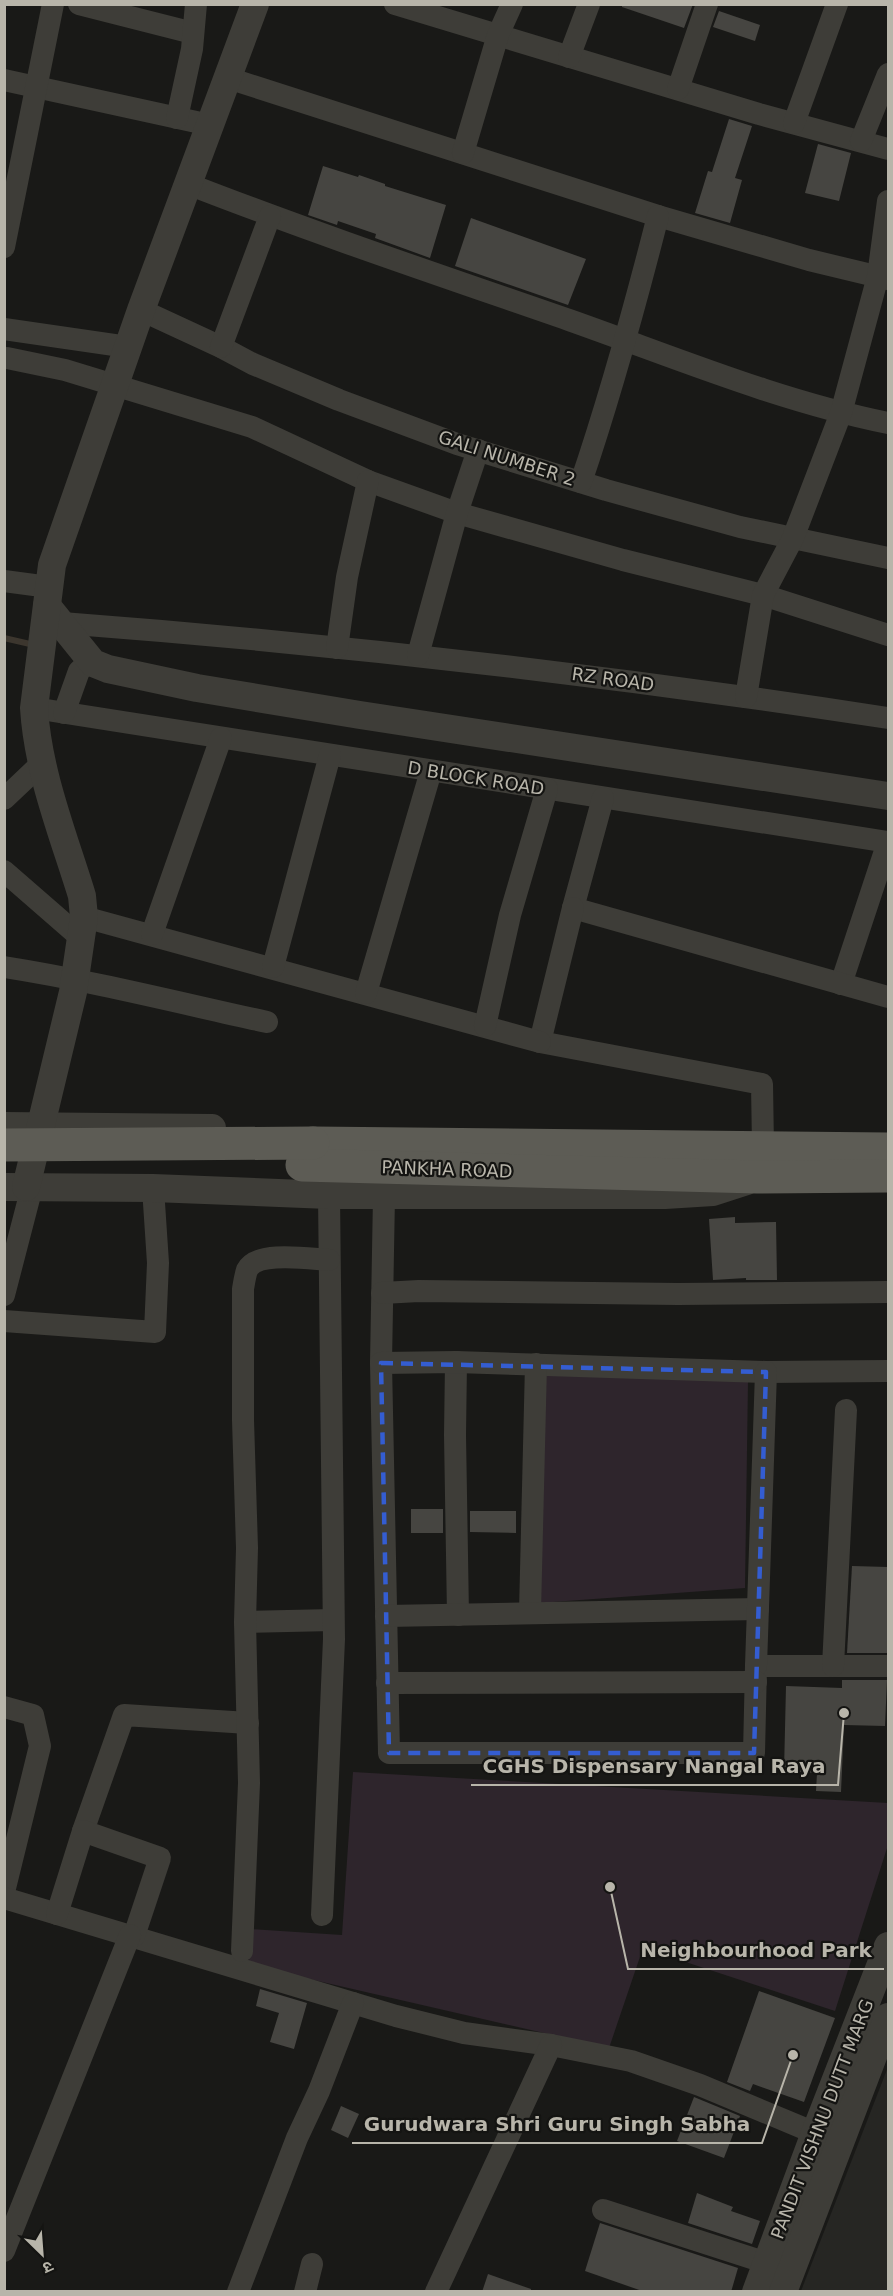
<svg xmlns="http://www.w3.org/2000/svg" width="893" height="2296" font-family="'DejaVu Sans','Noto Sans Devanagari',sans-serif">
	<rect width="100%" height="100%" fill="#191917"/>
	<polygon fill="#262623" points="888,2067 888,2291 801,2291"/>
	<g fill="#2e252c">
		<polygon points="546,1374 748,1381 745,1588 539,1603"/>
		<polygon points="353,1772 888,1803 888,1845 835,2011 643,1948 609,2048 249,1965 250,1929 342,1935"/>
	</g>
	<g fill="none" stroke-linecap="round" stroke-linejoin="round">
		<polyline stroke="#3c362e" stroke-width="6" points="4,638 30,644"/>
	</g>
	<g fill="#464541">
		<polygon points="622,4 693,4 684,28 622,7"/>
		<polygon points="719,11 760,25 755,41 713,27"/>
		<polygon points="729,119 752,126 735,178 742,180 730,223 695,213 708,171 712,172"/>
		<polygon points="818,144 851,153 839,201 805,193"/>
		<polygon points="323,166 358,177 359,175 385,184 385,186 446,205 430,258 375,238 376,234 338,221 337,225 308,215"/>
		<polygon points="471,218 586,259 568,305 455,266"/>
		<polygon points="735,1217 735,1223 776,1222 777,1280 746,1280 746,1278 713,1280 709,1219"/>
		<rect x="411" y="1509" width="32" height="24"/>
		<polygon points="470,1511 516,1511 516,1533 470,1532"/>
		<polygon points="852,1566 888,1567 888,1653 847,1653"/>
		<polygon points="842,1680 887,1680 885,1726 844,1725 841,1792 816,1791 817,1773 784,1771 786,1686 842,1688"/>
		<polygon points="260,1989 307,2003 294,2049 270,2042 279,2013 256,2006"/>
		<polygon points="759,1991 835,2018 804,2102 753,2084 750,2091 727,2082"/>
		<polygon points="694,2097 740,2116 724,2158 677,2141"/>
		<polygon points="341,2106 359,2114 348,2138 331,2130"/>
		<polygon points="697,2193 733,2207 731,2211 760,2221 752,2244 688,2223"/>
		<polygon points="600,2223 738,2268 731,2292 645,2292 585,2271"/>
		<polygon points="488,2274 531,2289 531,2292 482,2292"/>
	</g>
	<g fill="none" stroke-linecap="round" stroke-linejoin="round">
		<g stroke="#3e3d38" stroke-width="22">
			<polyline points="79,4 193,33"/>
			<polyline points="395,4 759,114 888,149"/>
			<polyline points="569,57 589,4"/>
			<polyline points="228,78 658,216 809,260 888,279"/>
			<polyline points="4,80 210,125"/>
			<polyline points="678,89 707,4"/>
			<polyline points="177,118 192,49 196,4"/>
			<polyline points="794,123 837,4"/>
			<polyline points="861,141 888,74"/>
			<polyline points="463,153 498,35 512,4"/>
			<path d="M 188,184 C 314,233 442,276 569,320 C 674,357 779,401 888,423"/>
			<polyline points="4,247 53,4"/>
			<polyline points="141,310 221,347 253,364 339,400 457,444 606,490 740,527 888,558"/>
			<polyline points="4,329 128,347"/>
			<polyline points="221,347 270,216"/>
			<polyline points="7,358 65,370 252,427 368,481 457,513 623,560 763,595 888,635"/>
			<path d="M 581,482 C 611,394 635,306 658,216"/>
			<polyline points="4,581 49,587"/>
			<path d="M 62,623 C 339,644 614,676 888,718"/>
			<polyline points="337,648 347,577 368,481"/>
			<polyline points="418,655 457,513 478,450"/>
			<polyline points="746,697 763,595 793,538 841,413 878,276 888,201"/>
			<polyline points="34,708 888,842 841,984"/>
			<polyline points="64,713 79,671 91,660"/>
			<polyline points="603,798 573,908 888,997"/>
			<polyline points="4,799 41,764"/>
			<polyline points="4,871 81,938"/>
			<polyline points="573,908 540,1042 762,1084 763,1147"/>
			<polyline points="84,917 540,1042"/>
			<polyline points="152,934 221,738"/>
			<path d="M 4,967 C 93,981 180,1003 267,1022"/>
			<polyline points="273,967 330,755"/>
			<polyline points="366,993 431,771"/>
			<polyline points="485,1026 510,915 547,789"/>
			<polyline points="384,1196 381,1363 389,1753 754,1753 756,1666 888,1666"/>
			<polyline points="382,1293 419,1291 678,1294 888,1292"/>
			<polyline points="4,1295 32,1187"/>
			<polyline points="4,1321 155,1332 158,1263 153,1188"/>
			<polyline points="456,1362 455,1435 458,1615"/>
			<polyline points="381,1363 456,1362 766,1372 888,1371"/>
			<polyline points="530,1612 536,1364"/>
			<polyline points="386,1616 758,1609"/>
			<polyline points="245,1622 333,1620"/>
			<polyline points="756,1666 766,1372"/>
			<polyline points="833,1666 846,1410"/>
			<polyline points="387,1683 756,1682"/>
			<polyline points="4,1707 33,1715 40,1746 4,1892"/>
			<polyline points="83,1831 124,1715 248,1723"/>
			<polyline points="4,1898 396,2016 464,2033 551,2045 631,2061 700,2085 815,2133"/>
			<polyline points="57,1914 83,1831 160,1858 134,1936"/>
			<polyline points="322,1915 334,1639 329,1195"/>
			<path d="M 242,1951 L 249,1783 L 245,1622 L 247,1548 L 243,1420 L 243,1289 C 244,1283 245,1276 247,1270 C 257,1250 310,1259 329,1260"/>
			<polyline points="603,2210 767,2263"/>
			<polyline points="4,2251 130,1935"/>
			<polyline points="238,2292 297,2138 319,2091 353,2003"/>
			<polyline points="305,2292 312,2264"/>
			<polyline points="436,2292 551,2045"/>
		</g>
		<g stroke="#3e3d38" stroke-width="28">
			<polyline points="47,606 93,663 108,669 197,688 360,715 888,796"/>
			<polyline points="4,1126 212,1128"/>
			<polyline points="4,1187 153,1188 329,1195 665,1195 713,1192 747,1181"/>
			<path d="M 26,1187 L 73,992 L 84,917 L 82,896 C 63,834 38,773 34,708 L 52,565 L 141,310 L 255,4"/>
			<polyline points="756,2292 815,2133 888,1946"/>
			<polyline points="783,2292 888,2017"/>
		</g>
		<g stroke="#5d5c55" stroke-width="33">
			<polyline points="313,1143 888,1149"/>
			<polyline points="302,1165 757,1177 888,1176"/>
		</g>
		<polyline stroke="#5d5c55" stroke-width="33" points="4,1145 313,1143"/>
	</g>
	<path fill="none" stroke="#345dd1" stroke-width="4.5" stroke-dasharray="12 8" stroke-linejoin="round" d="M 381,1363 L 766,1372 L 754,1753 L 389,1753 Z"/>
	<g text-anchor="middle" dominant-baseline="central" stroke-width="4.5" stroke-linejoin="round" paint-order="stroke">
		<g font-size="18" fill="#b8b5aa" stroke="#141412">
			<text transform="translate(507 458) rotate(18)">GALI NUMBER 2</text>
			<text transform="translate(613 679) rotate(8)">RZ ROAD</text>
			<text transform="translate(476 778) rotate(9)">D BLOCK ROAD</text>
			<text transform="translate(447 1169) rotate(2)">PANKHA ROAD</text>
			<text transform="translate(822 2119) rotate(-69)">PANDIT VISHNU DUTT MARG</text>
		</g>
	</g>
	<path fill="none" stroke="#b8b5aa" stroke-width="2" d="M844 1713L838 1785H471M610 1887L628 1969H884M793 2055L762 2143H352"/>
	<g fill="#b8b5aa" stroke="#141412" stroke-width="2">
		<circle cx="844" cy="1713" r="6"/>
		<circle cx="610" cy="1887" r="6"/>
		<circle cx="793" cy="2055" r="6"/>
	</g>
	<g font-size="20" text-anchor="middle" font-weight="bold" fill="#b8b5aa" stroke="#141412" stroke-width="4.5" stroke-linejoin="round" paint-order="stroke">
		<text x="654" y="1773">CGHS Dispensary Nangal Raya</text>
		<text x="756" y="1957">Neighbourhood Park</text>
		<text x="557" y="2131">Gurudwara Shri Guru Singh Sabha</text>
	</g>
	<rect width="893" height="2296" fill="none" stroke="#b8b5aa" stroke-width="12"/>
	<g transform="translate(42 2254) rotate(155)" stroke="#141412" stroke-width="4.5" paint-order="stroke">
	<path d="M0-4.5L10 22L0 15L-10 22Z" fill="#b8b5aa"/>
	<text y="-9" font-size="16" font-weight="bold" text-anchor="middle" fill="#b8b5aa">उ</text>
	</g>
</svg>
